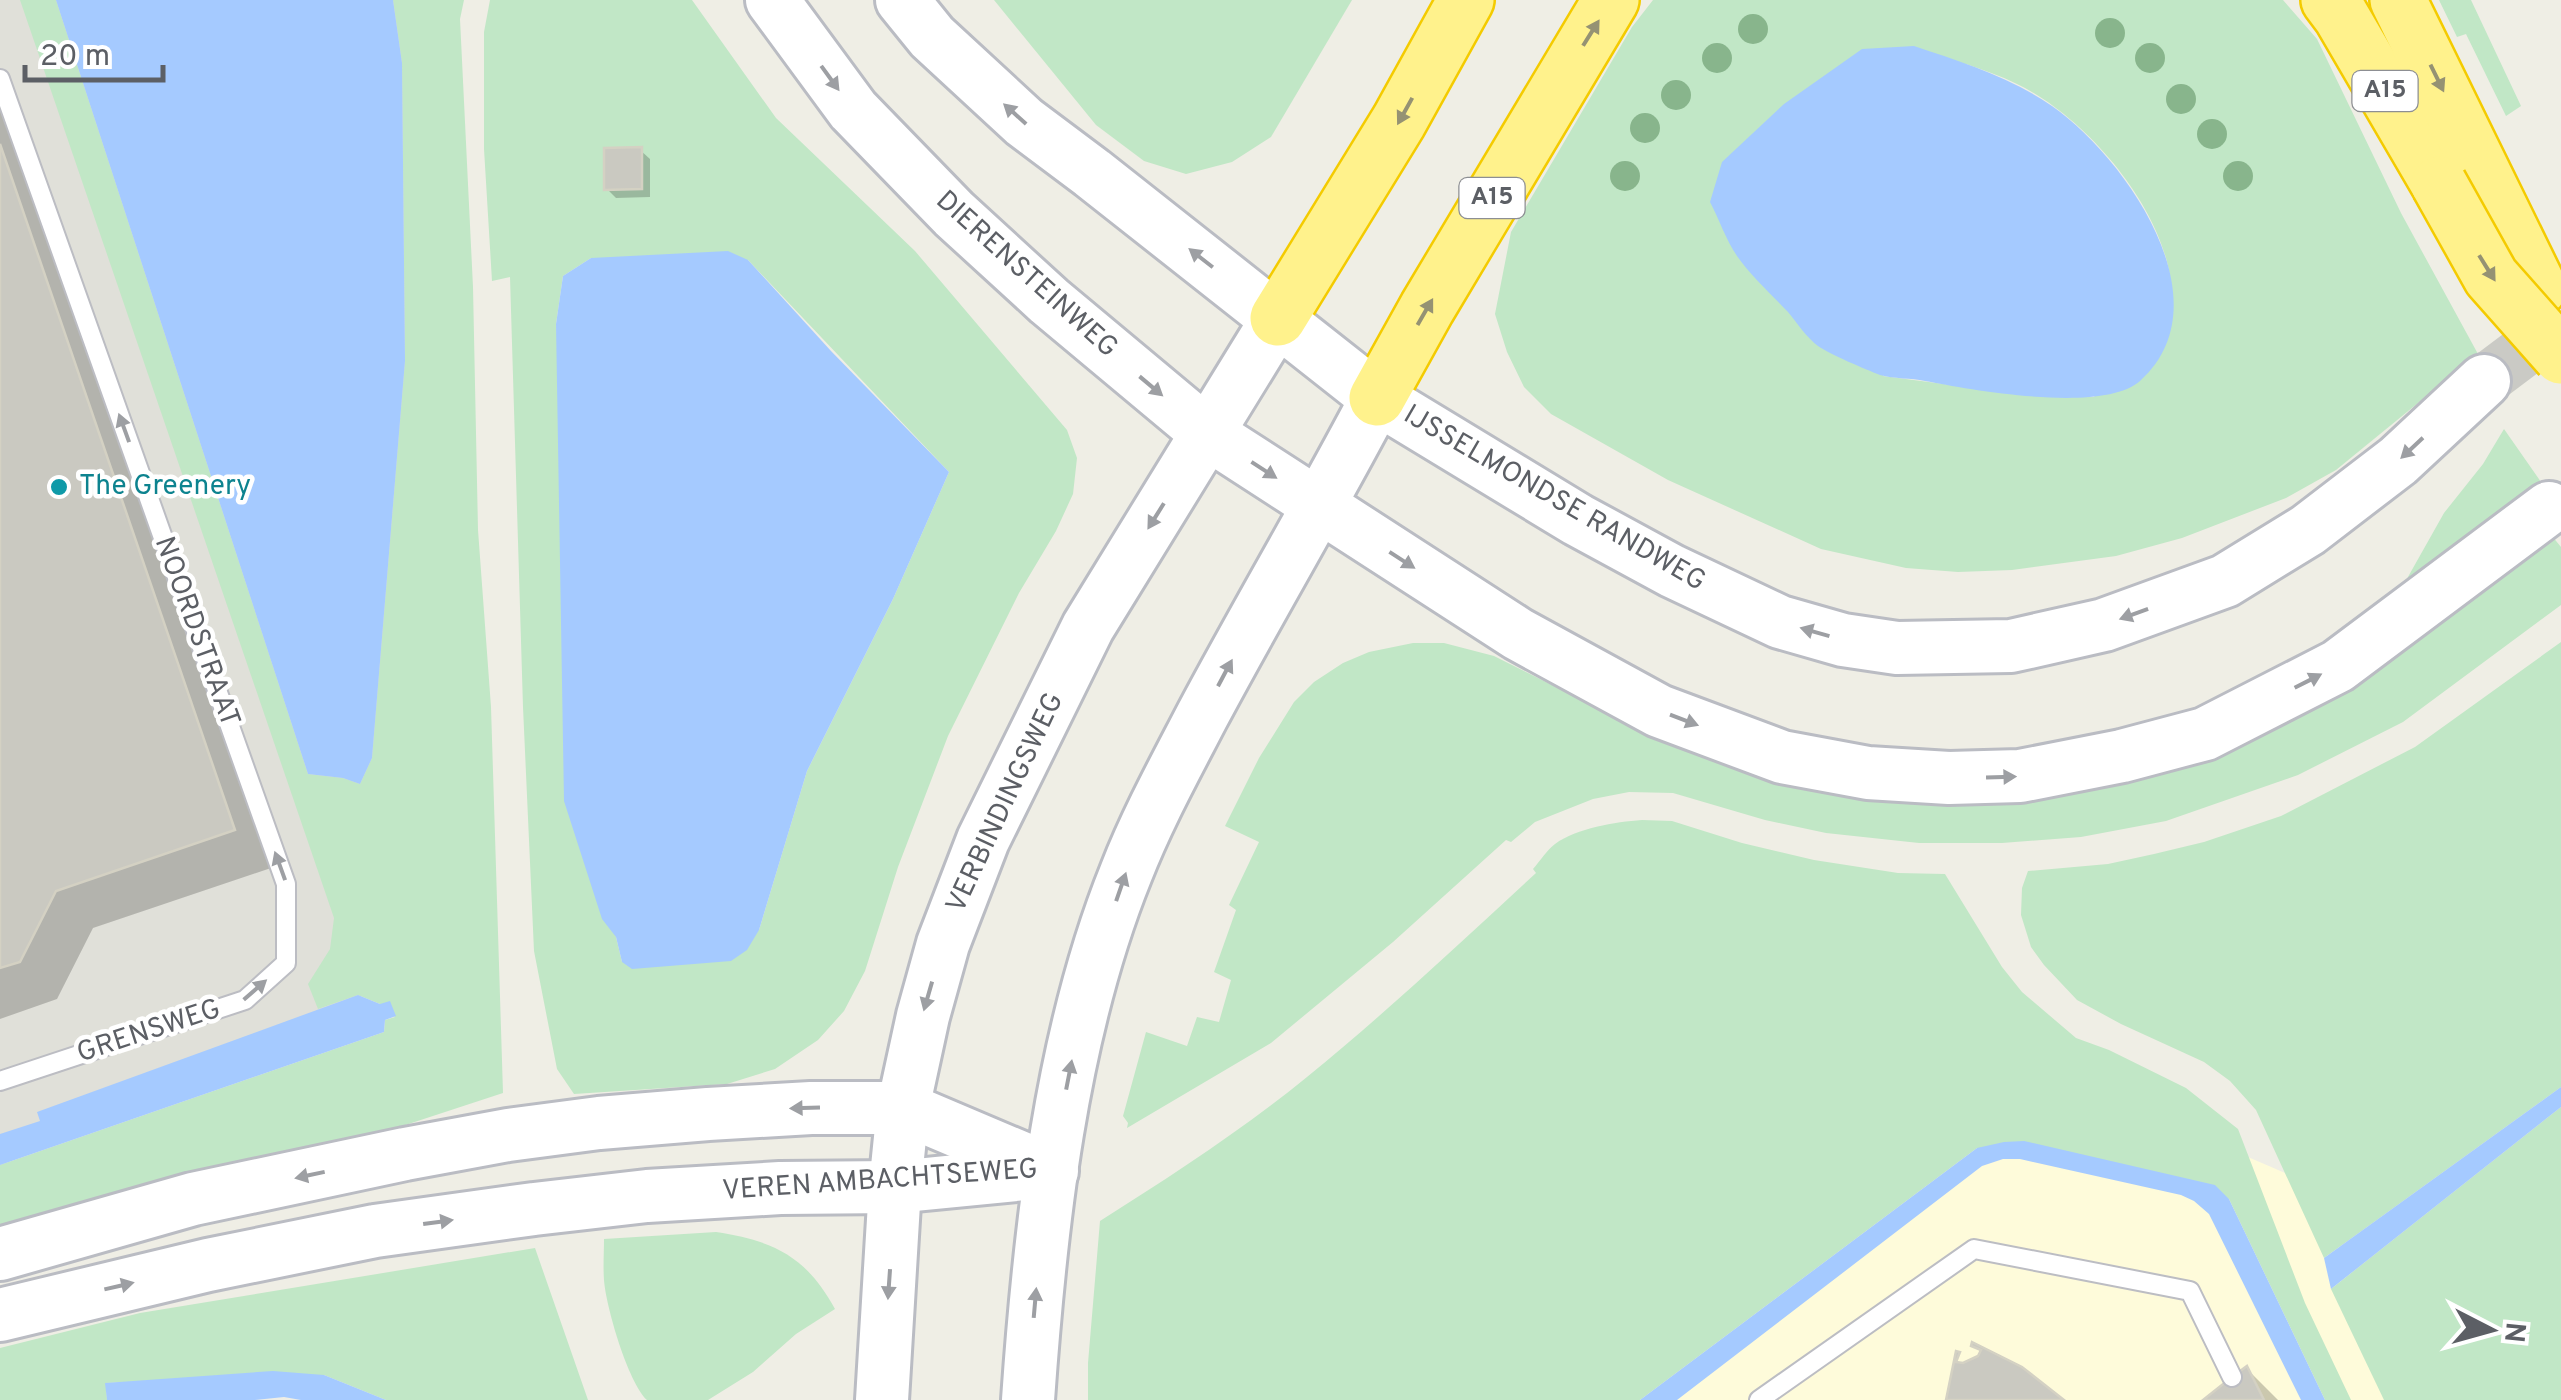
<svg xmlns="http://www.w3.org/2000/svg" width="2561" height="1400" font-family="Overpass,sans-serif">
	<rect width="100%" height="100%" fill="#efeee5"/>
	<polygon fill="#fefbda" points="2104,1095 2308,1183 2418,1400 1541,1400 1844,1137"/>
	<polygon fill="#e0e0d9" points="0,0 416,0 407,975 0,1166"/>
	<g fill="#c1e7c6" fill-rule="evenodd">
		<polygon points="20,0 56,0 308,774 343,778 360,784 372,758 405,361 402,63 393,0 464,0 460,19 473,287 478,530 491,707 503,1093 378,1134 0,1238 0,1165 384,1032 385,1020 395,1017 380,1004 358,995 318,1009 308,984 330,949 334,918"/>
		<path d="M 490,0 L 692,0 L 776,118 L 915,251 L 1067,430 L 1077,458 L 1073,494 L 1056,531 L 1019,593 L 948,736 L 898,867 L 865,971 L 844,1011 L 818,1040 L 775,1069 L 727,1084 L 574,1094 L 557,1069 L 534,951 L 523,707 L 510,277 L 492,281 L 484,149 L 484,32 ZM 591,258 L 748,260 L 949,472 L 893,599 L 807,771 L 759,930 L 622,962 L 616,937 L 556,324 L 563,276 Z"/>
		<polygon points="994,0 1352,0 1271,137 1232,162 1186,174 1144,161 1096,125"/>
		<path d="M 1653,0 L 2283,0 L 2317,39 L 2401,213 L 2478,354 L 2336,470 L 2286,498 L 2182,538 L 2116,556 L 2012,570 L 1958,572 L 1906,568 L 1821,549 L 1668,480 L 1551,414 L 1524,387 L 1507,352 L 1495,314 L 1511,232 L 1632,27 ZM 1966,64 C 1983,70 2001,76 2017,84 C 2080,114 2147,190 2166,258 C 2169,268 2170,278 2172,289 L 2094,397 L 2020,394 L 1883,376 Z"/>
		<polygon points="2439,0 2471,0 2521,106 2506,116 2466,34 2457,37"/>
		<polygon points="2504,429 2541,482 2404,584 2444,513 2483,464"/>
		<polygon points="2552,536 2561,547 2561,605 2403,722 2298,775 2166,821 2081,837 2002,843 1919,843 1826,833 1765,820 1673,793 1629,792 1593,799 1535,822 1511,842 1506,840 1393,942 1271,1043 1127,1128 1128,1123 1123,1116 1146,1032 1187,1046 1197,1017 1219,1022 1231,980 1214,972 1236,910 1229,905 1259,842 1225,826 1259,758 1294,702 1314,682 1343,663 1369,652 1413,643 1444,643 1494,656 1674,746 1770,779 2070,793 2158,774 2268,731 2313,709 2368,676"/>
		<polygon points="2561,642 2561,1087 2324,1258 2256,1110 2230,1081 2204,1062 2121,1024 2077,1000 2044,965 2031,947 2021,915 2022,888 2028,871 2108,864 2154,854 2204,842 2281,816 2415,747"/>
		<path d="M 1642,820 L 1672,821 L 1742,843 L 1814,860 L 1898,873 L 1945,874 L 2002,967 L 2022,992 L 2076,1038 L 2109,1050 L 2186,1088 L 2238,1129 L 2305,1303 L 2351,1400 L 2325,1400 L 2229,1199 L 1977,1148 L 1640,1400 L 1088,1400 L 1088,1363 L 1100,1221 C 1171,1176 1242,1130 1307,1077 C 1387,1012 1461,942 1536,873 L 1533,869 C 1540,861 1547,850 1555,844 C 1577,828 1615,822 1642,820 Z"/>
		<polygon points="2561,1107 2561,1400 2384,1400 2331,1289"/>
		<path d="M 716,1232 C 774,1241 806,1256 835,1309 L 796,1334 L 753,1372 L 708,1400 L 647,1400 C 628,1382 606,1307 604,1280 C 603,1266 604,1253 604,1239 Z"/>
		<polygon points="535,1248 588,1400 386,1400 324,1375 106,1383 107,1400 0,1400 0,1348 140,1313"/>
	</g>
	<g fill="#a5caff">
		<polygon points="56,0 393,0 402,63 405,361 372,758 360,784 343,778 308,774"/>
		<path d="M 1914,46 C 1962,62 2010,77 2052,106 C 2124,156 2228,302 2140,381 C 2103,414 1972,390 1925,381 C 1911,378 1894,379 1880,375 C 1865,369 1831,355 1818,346 C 1807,338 1797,323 1788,312 C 1771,294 1751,276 1737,256 C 1726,240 1719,219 1710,202 L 1722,162 L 1784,104 L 1862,49 Z"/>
		<polygon points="728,251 748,260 831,351 949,472 893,599 807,771 759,930 747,950 731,961 632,969 622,962 616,937 602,919 564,801 556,324 563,276 591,258"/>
		<polygon points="358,995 380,1004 390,1001 396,1016 385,1020 384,1032 0,1165 0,1134 40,1121 37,1112"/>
		<polygon points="2561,1087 2561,1107 2331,1289 2324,1258"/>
		<polygon points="2024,1141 2215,1185 2229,1199 2325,1400 2301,1400 2209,1214 2194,1201 2181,1195 2020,1159 2003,1159 1982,1166 1677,1400 1640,1400 1977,1148 2004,1142"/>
		<polygon points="273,1371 324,1375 386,1400 301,1400 284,1397 255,1400 107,1400 105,1383"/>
	</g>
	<g fill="#0003">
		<polygon points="0,76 271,868 93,928 57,999 0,1019"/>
		<polygon points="640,150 650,159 650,197 616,198 607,189"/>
		<polygon points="2247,1369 2278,1400 2207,1400"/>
	</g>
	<g fill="#cac9c1" stroke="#d4d1c3" stroke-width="2.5">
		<polygon points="0,144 235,830 56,891 20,962 0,968"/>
		<polygon points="642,147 642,189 604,190 604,148"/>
		<polygon points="1972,1342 2022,1367 2064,1400 1946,1400 1956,1351 1960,1352 1956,1362 1963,1363 1978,1356 1981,1350 1971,1346"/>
		<polygon points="2247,1366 2264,1400 2203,1400 2232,1377"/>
	</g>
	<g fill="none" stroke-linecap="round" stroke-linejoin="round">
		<polyline stroke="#cacac5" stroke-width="52" stroke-dasharray="52 26" stroke-linecap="butt" points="2484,381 2561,323"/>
		<defs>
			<g id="lane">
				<polyline points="0,79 286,884 286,963 245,1000 0,1081"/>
				<polyline points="1759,1400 1974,1249 2190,1291 2232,1377"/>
			</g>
			<g id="secondary">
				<polyline points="772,0 853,110 954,214 1049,301 1207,433 1518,634 1659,711 1782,757 1868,773 1949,778 2020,776 2122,756 2205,734 2338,666 2549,508"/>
				<polyline points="902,0 932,37 1024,122 1092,173 1377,398 1578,520 1672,571 1780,622 1843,640 1897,648 2011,646 2104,625 2225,581 2308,530 2398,461 2484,381"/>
				<polyline points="0,1254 193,1199 405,1154 508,1135 599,1123 708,1114 811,1108 903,1108 1052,1171"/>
				<polyline points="0,1315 208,1265 375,1231 534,1209 647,1196 780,1188 895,1187 1046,1172"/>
				<polyline points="882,1400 895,1187 903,1108 923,1016 943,944 983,840 1088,627 1278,318"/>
				<path d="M 1028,1400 C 1040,1227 1061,1034 1126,873 C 1147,819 1175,768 1202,716 C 1259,609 1321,505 1377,398"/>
			</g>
			<g id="highway">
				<polyline points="2329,0 2341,16 2439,184"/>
				<polyline points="2398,0 2539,288"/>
				<polyline points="1278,318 1399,121 1466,0"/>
				<polyline points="1377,398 1427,308 1611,0"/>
			</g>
		</defs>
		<use href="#lane" stroke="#bcbdc3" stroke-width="22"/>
		<use href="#secondary" stroke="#babcc3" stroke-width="58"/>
		<use href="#highway" stroke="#f4cb00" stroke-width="60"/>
		<use href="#lane" stroke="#fff" stroke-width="18"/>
		<use href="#secondary" stroke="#fff" stroke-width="52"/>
		<use href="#highway" stroke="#fff28c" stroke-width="55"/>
		<defs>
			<polyline id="highway-bridge" points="2439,184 2491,277 2561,356"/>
		</defs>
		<use href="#highway-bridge" stroke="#f4cb00" stroke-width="60" stroke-linecap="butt"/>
		<use href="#highway-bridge" stroke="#fff28c" stroke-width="55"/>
	</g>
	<g fill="#88b58c">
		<circle cx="1753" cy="29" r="15"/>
		<circle cx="2110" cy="33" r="15"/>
		<circle cx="1717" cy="58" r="15"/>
		<circle cx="2150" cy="58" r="15"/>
		<circle cx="1676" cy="95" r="15"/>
		<circle cx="2181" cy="99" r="15"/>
		<circle cx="1645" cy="128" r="15"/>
		<circle cx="2212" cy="134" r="15"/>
		<circle cx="1625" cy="176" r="15"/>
		<circle cx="2238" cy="176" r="15"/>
	</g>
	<defs><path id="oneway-solid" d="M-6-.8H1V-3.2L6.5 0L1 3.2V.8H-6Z" transform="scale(2.5)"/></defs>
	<g fill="#959273">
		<use href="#oneway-solid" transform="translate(1591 33) rotate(-58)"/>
		<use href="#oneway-solid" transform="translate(2437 78) rotate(64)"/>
		<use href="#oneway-solid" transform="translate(1405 111) rotate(119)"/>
		<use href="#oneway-solid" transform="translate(2487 268) rotate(58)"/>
		<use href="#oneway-solid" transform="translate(1425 312) rotate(-60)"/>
	</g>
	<g fill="#9d9fa3">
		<use href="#oneway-solid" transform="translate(830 78) rotate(54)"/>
		<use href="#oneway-solid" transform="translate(1015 114) rotate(-138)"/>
		<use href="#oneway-solid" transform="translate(1201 258) rotate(-142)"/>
		<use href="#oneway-solid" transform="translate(1151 386) rotate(40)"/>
		<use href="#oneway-solid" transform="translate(124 428) rotate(-110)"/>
		<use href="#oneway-solid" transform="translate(2412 448) rotate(137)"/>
		<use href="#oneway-solid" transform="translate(1264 470) rotate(33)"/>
		<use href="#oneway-solid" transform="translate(1156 516) rotate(122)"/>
		<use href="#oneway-solid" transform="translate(1402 560) rotate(33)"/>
		<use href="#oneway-solid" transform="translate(2134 614) rotate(160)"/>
		<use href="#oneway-solid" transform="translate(1815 632) rotate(-164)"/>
		<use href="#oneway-solid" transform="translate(1225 673) rotate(-62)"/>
		<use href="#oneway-solid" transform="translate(2308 681) rotate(-27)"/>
		<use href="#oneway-solid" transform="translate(1684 720) rotate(21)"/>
		<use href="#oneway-solid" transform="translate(2001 777) rotate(-2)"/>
		<use href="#oneway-solid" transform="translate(280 866) rotate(-110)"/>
		<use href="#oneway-solid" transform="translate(1121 887) rotate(-71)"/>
		<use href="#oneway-solid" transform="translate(255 990) rotate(-41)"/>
		<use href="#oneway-solid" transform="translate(928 996) rotate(106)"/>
		<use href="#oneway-solid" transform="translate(1069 1075) rotate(-79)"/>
		<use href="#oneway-solid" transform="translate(805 1108) rotate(178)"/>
		<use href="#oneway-solid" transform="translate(310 1175) rotate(168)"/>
		<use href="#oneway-solid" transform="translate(438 1222) rotate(-8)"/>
		<use href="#oneway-solid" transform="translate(889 1284) rotate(94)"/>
		<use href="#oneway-solid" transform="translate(119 1286) rotate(-13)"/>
		<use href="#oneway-solid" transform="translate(1035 1303) rotate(-85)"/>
	</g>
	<circle fill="#0f9aa8" stroke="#fff" stroke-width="4" cx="59" cy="487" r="10"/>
	<g text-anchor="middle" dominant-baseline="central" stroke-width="9" stroke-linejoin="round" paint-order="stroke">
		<g fill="#fff" stroke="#8d8f93" stroke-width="2.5">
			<rect x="2352.5" y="71" width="65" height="40" rx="8"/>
			<rect x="1459.5" y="178" width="65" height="40" rx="8"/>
		</g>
		<g font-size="25" font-weight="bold" fill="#5c5f65">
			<text x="2385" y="91">A15</text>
			<text x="1492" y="198">A15</text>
		</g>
		<g font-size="28" fill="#5c5f65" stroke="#fff">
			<text transform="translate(1026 275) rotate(42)">DIERENSTEINWEG</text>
			<text transform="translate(1554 499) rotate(30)">IJSSELMONDSE RANDWEG</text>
			<text transform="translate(196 632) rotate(70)">NOORDSTRAAT</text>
			<text transform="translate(1006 803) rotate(-65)">VERBINDINGSWEG</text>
			<text transform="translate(149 1032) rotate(-18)">GRENSWEG</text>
			<text transform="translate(880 1181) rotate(-4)">VEREN AMBACHTSEWEG</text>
		</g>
		<g font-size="28" fill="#0d838f" stroke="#fff" text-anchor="start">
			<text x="79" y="487">The Greenery</text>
		</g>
	</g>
	<g transform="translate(2491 1330) rotate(96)" stroke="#ffffff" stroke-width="8" paint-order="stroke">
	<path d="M0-8L18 38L0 25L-18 38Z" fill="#5c5f65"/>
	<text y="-15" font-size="28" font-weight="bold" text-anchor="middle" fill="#5c5f65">N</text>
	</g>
	<path d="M25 65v15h138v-15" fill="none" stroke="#5c5f65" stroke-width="5"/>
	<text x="40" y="65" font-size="30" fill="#5c5f65" stroke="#ffffff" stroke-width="8" paint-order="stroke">20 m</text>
</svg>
